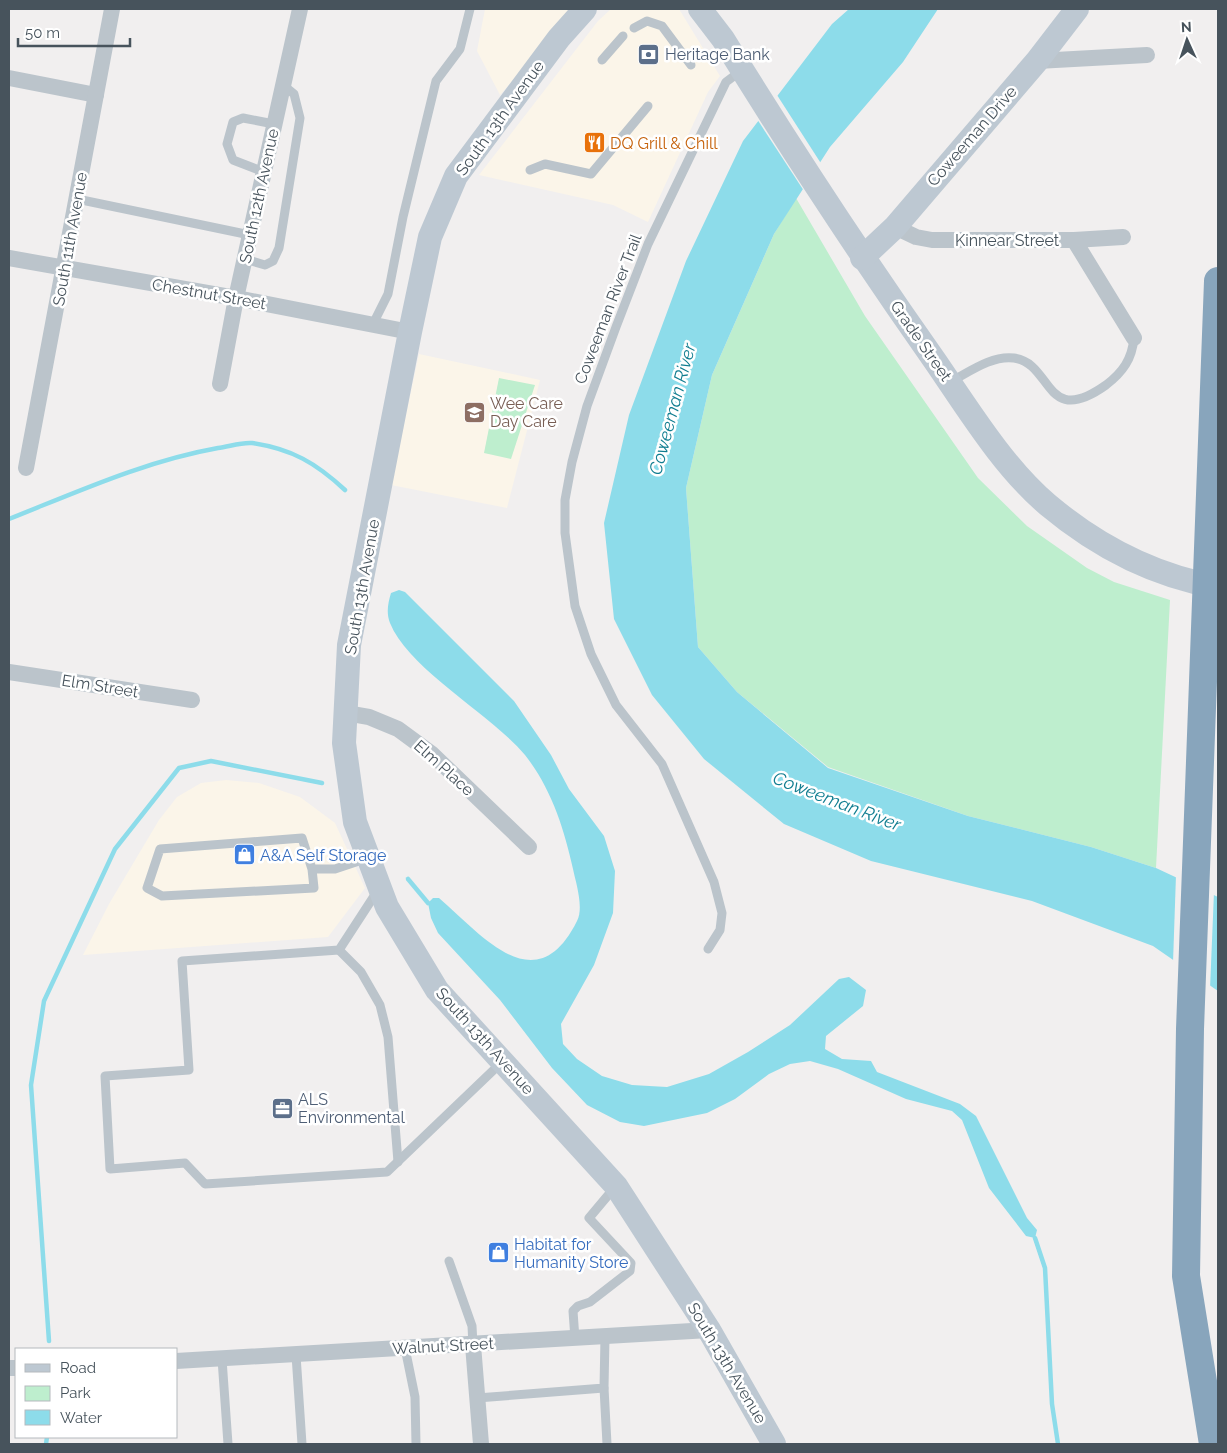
<svg xmlns="http://www.w3.org/2000/svg" width="1227" height="1453" font-family="Raleway,sans-serif">
	<rect width="100%" height="100%" fill="#f1efef"/>
	<g fill="#fbf5e9">
		<polygon points="485,9 575,9 500,95 477,51"/>
		<polygon points="611,9 679,9 720,76 708,92 648,222 613,205 479,175 598,21"/>
		<polygon points="419,354 540,380 507,508 391,485"/>
		<polygon points="226,780 259,783 300,797 335,823 365,888 328,937 83,955 109,904 159,820 177,797 201,783"/>
	</g>
	<g fill="#beeece">
		<polygon points="796,198 865,316 978,478 1027,526 1087,568 1114,582 1170,600 1156,868 1091,847 968,816 828,767 737,692 698,647 686,488 712,375 774,234"/>
		<polygon points="499,378 535,385 511,459 484,453"/>
	</g>
	<g fill="#8ddcea">
		<polygon points="849,9 938,9 903,62 830,147 774,234 712,375 686,488 698,647 737,692 828,768 968,816 1091,847 1156,868 1218,897 1218,991 1153,946 1032,901 871,861 784,824 704,759 652,695 614,619 604,523 629,415 686,261 743,141 832,24"/>
		<path d="M 399,590 L 405,592 L 514,701 L 551,755 L 569,789 L 604,836 L 615,871 L 613,913 L 594,965 L 561,1024 L 563,1044 L 577,1059 L 602,1076 L 632,1085 L 667,1087 L 709,1074 L 748,1052 L 790,1025 L 839,979 L 849,977 L 866,990 L 863,1006 L 826,1036 L 825,1049 L 842,1059 L 871,1061 L 877,1072 L 960,1104 L 976,1116 L 1027,1218 L 1037,1230 L 1035,1238 L 1026,1236 L 989,1188 L 962,1120 L 952,1111 L 906,1099 L 838,1069 L 810,1061 L 790,1064 L 769,1074 L 735,1099 L 707,1113 L 644,1126 L 620,1122 L 587,1105 L 552,1068 L 500,1000 L 438,933 L 431,918 L 428,903 L 433,898 L 439,898 C 483,936 536,1003 577,921 C 584,908 576,883 573,869 C 564,828 551,788 525,755 C 491,714 409,670 390,623 C 386,613 388,603 391,593 Z"/>
	</g>
	<g fill="#f1efef">
		<polygon points="777,95 822,165 804,191 757,119"/>
		<polygon points="1176,875 1214,892 1210,989 1173,963"/>
	</g>
	<g fill="none" stroke-linecap="round" stroke-linejoin="round">
		<g stroke="#8ddcea" stroke-width="4.5">
			<path d="M 9,519 C 77,492 145,461 218,448 C 228,447 241,442 252,443 C 292,449 316,463 345,490"/>
			<polyline points="408,879 428,903"/>
			<polyline points="1035,1238 1045,1268 1052,1404 1058,1444"/>
			<polyline points="49,1341 31,1085 44,1001 115,849 179,768 211,761 322,783"/>
			<polyline points="46,1444 47,1437"/>
		</g>
		<g stroke="#bbc4cb" stroke-width="9">
			<polyline points="634,28 647,21 662,26 691,65"/>
			<polyline points="602,60 623,36"/>
			<polyline points="530,170 545,164 591,174 648,106"/>
			<polyline points="264,172 233,160 227,144 233,122 243,118 274,124"/>
			<polyline points="77,199 250,235"/>
			<polyline points="245,259 265,265 273,261 279,248 300,118 294,94 283,85"/>
			<polyline points="373,324 388,294 403,217 436,81 460,49 470,9"/>
			<path d="M 950,382 C 969,372 992,355 1014,358 C 1053,363 1044,429 1106,385 C 1123,372 1132,359 1134,338"/>
			<polyline points="312,869 314,888 162,896 147,888 160,849 302,838 312,869 335,869 368,858"/>
			<polyline points="378,890 339,950 182,961 189,1070 105,1076 110,1169 185,1163 205,1184 387,1172 503,1061"/>
			<polyline points="708,949 720,930 722,913 714,882 662,764 616,705 591,654 575,606 565,533 565,500 572,462 587,406 616,327 648,244 726,82 742,70"/>
			<polyline points="339,950 361,972 380,1005 388,1037 398,1162"/>
			<polyline points="449,1261 472,1326 473,1345"/>
			<polyline points="575,1339 573,1311 578,1306 590,1302 630,1271 631,1263 589,1218 615,1187"/>
			<polyline points="405,1348 415,1397 416,1444"/>
			<polyline points="296,1355 302,1444"/>
			<polyline points="222,1359 228,1444"/>
			<polyline points="604,1388 607,1444"/>
			<polyline points="477,1398 604,1388 605,1337"/>
		</g>
		<g stroke="#bbc4cb" stroke-width="16">
			<polyline points="1037,61 1147,55"/>
			<polyline points="9,78 96,95"/>
			<polyline points="895,227 916,237 932,240 1074,240 1123,237"/>
			<polyline points="1074,240 1134,338"/>
			<polyline points="9,258 236,298 410,332"/>
			<polyline points="220,384 236,298 300,9"/>
			<polyline points="26,468 112,9"/>
			<polyline points="9,672 192,700"/>
			<polyline points="346,713 369,717 398,729 432,754 529,847"/>
			<polyline points="473,1345 481,1444"/>
			<polyline points="176,1361 709,1330"/>
			<polyline points="9,1368 16,1368"/>
		</g>
		<g stroke="#bdc8d2" stroke-width="24">
			<polyline points="585,9 559,38 456,176 430,237 410,332 349,645 344,743 355,822 387,907 437,990 616,1186 709,1330 774,1444"/>
			<path d="M 700,9 L 723,39 C 791,149 861,256 935,361 C 968,409 1004,468 1048,505 C 1097,546 1155,576 1218,587"/>
			<polyline points="862,258 895,227 1037,61 1077,9"/>
		</g>
		<polyline stroke="#88a5bc" stroke-width="28" points="1213,1444 1186,1276 1190,1029 1218,281"/>
	</g>
	<defs>
		<symbol id="bank-square" viewBox="-11 -11 22 22"><rect x="-9" y="-9" width="18" height="18" rx="4" fill="#5c6f8a" stroke="#fff"/><path d="M-6-4H6V4H-6ZM0-2.3a2.3 2.3 0 1 0 0 4.6a2.3 2.3 0 1 0 0-4.6Z" fill="#fff"/></symbol>
		<symbol id="restaurant-square" viewBox="-11 -11 22 22"><rect x="-9" y="-9" width="18" height="18" rx="4" fill="#e8710a" stroke="#fff"/><path d="M-5-6h1v4h1v-4h1v4h1v-4h1v5L-1.5 .5V6h-2V.5L-5-1ZM5-6V6H3V1.5H1.5Q1.5-4 5-6Z" fill="#fff"/></symbol>
		<symbol id="school-square" viewBox="-11 -11 22 22"><rect x="-9" y="-9" width="18" height="18" rx="4" fill="#8d6e63" stroke="#fff"/><path d="M0-5L7-2L0 1L-7-2ZM-4 1L0 2.5L4 1V4Q0 6-4 4Z" fill="#fff"/></symbol>
		<symbol id="shop-square" viewBox="-11 -11 22 22"><rect x="-9" y="-9" width="18" height="18" rx="4" fill="#3f7fe0" stroke="#fff"/><path d="M-5-2.5h2.3a2.7 3.5 0 0 1 5.4 0H5L5.5 6h-11ZM-1.5-2.5h3a1.5 2.3 0 0 0-3 0Z" fill="#fff"/></symbol>
		<symbol id="office-square" viewBox="-11 -11 22 22"><rect x="-9" y="-9" width="18" height="18" rx="4" fill="#5c6f8a" stroke="#fff"/><path d="M-6-3h4V-5.5h4V-3h4V5H-6ZM-1-4.5V-3h2v-1.5ZM-6 0V1H6V0Z" fill="#fff"/></symbol>
	</defs>
	<g fill-rule="evenodd">
		<use href="#bank-square" x="636" y="42" width="25" height="25"/>
		<use href="#restaurant-square" x="582" y="130" width="25" height="25"/>
		<use href="#school-square" x="462" y="400" width="25" height="25"/>
		<use href="#shop-square" x="232" y="842" width="25" height="25"/>
		<use href="#office-square" x="270" y="1096" width="25" height="25"/>
		<use href="#shop-square" x="486" y="1240" width="25" height="25"/>
	</g>
	<g text-anchor="middle" dominant-baseline="central" stroke-width="5" stroke-linejoin="round" paint-order="stroke">
		<g font-size="16" fill="#4e5e75" stroke="#fff" text-anchor="start">
			<text x="665" y="54">Heritage Bank</text>
			<text x="298" y="1099">ALS<tspan x="298" dy="18">Environmental</tspan></text>
		</g>
		<g font-size="16" fill="#47535c" stroke="#fff">
			<text transform="translate(500 118) rotate(-54)">South 13th Avenue</text>
			<text transform="translate(972 136) rotate(-49)">Coweeman Drive</text>
			<text transform="translate(259 196) rotate(-78)">South 12th Avenue</text>
			<text transform="translate(70 239) rotate(-80)">South 11th Avenue</text>
			<text x="1007" y="240">Kinnear Street</text>
			<text transform="translate(209 294) rotate(10)">Chestnut Street</text>
			<text transform="translate(608 309) rotate(-69)">Coweeman River Trail</text>
			<text transform="translate(921 341) rotate(55)">Grade Street</text>
			<text transform="translate(362 587) rotate(-80)">South 13th Avenue</text>
			<text transform="translate(100 686) rotate(9)">Elm Street</text>
			<text transform="translate(444 768) rotate(42)">Elm Place</text>
			<text transform="translate(485 1041) rotate(48)">South 13th Avenue</text>
			<text transform="translate(443 1346) rotate(-3)">Walnut Street</text>
			<text transform="translate(727 1363) rotate(59)">South 13th Avenue</text>
		</g>
		<g font-size="16" fill="#c56008" stroke="#fff" text-anchor="start">
			<text x="610" y="143">DQ Grill &amp; Chill</text>
		</g>
		<g font-size="16" fill="#785e54" stroke="#fff" text-anchor="start">
			<text x="490" y="403">Wee Care<tspan x="490" dy="18">Day Care</tspan></text>
		</g>
		<g font-size="16" fill="#366cbe" stroke="#fff" text-anchor="start">
			<text x="260" y="855">A&amp;A Self Storage</text>
			<text x="514" y="1244">Habitat for<tspan x="514" dy="18">Humanity Store</tspan></text>
		</g>
		<g font-size="18" font-style="italic" fill="#107d90" stroke="#fff">
			<text transform="translate(672 409) rotate(-75)">Coweeman River</text>
			<text transform="translate(837 801) rotate(21)">Coweeman River</text>
		</g>
	</g>
	<rect width="1227" height="1453" fill="none" stroke="#47535c" stroke-width="20"/>
	<rect x="15" y="1348" width="162" height="90" fill="#ffffff" stroke="#b5babe"/>
	<rect x="25" y="1364" width="25" height="8" fill="#bdc8d2" stroke="#b5babe"/>
	<text x="60" y="1373" font-size="15" fill="#47535c">Road</text>
	<rect x="25" y="1386" width="25" height="15" fill="#beeece" stroke="#b5babe"/>
	<text x="60" y="1398" font-size="15" fill="#47535c">Park</text>
	<rect x="25" y="1410" width="25" height="15" fill="#8ddcea" stroke="#b5babe"/>
	<text x="60" y="1423" font-size="15" fill="#47535c">Water</text>
	<g transform="translate(1187 40) rotate(357)" stroke="#ffffff" stroke-width="4" paint-order="stroke">
	<path d="M0-4L9 19L0 12L-9 19Z" fill="#47535c"/>
	<text y="-8" font-size="14" font-weight="bold" text-anchor="middle" fill="#47535c">N</text>
	</g>
	<path d="M18 38v8h112v-8" fill="none" stroke="#47535c" stroke-width="2.5"/>
	<text x="25" y="38" font-size="15" fill="#47535c" stroke="#ffffff" stroke-width="4" paint-order="stroke">50 m</text>
</svg>
